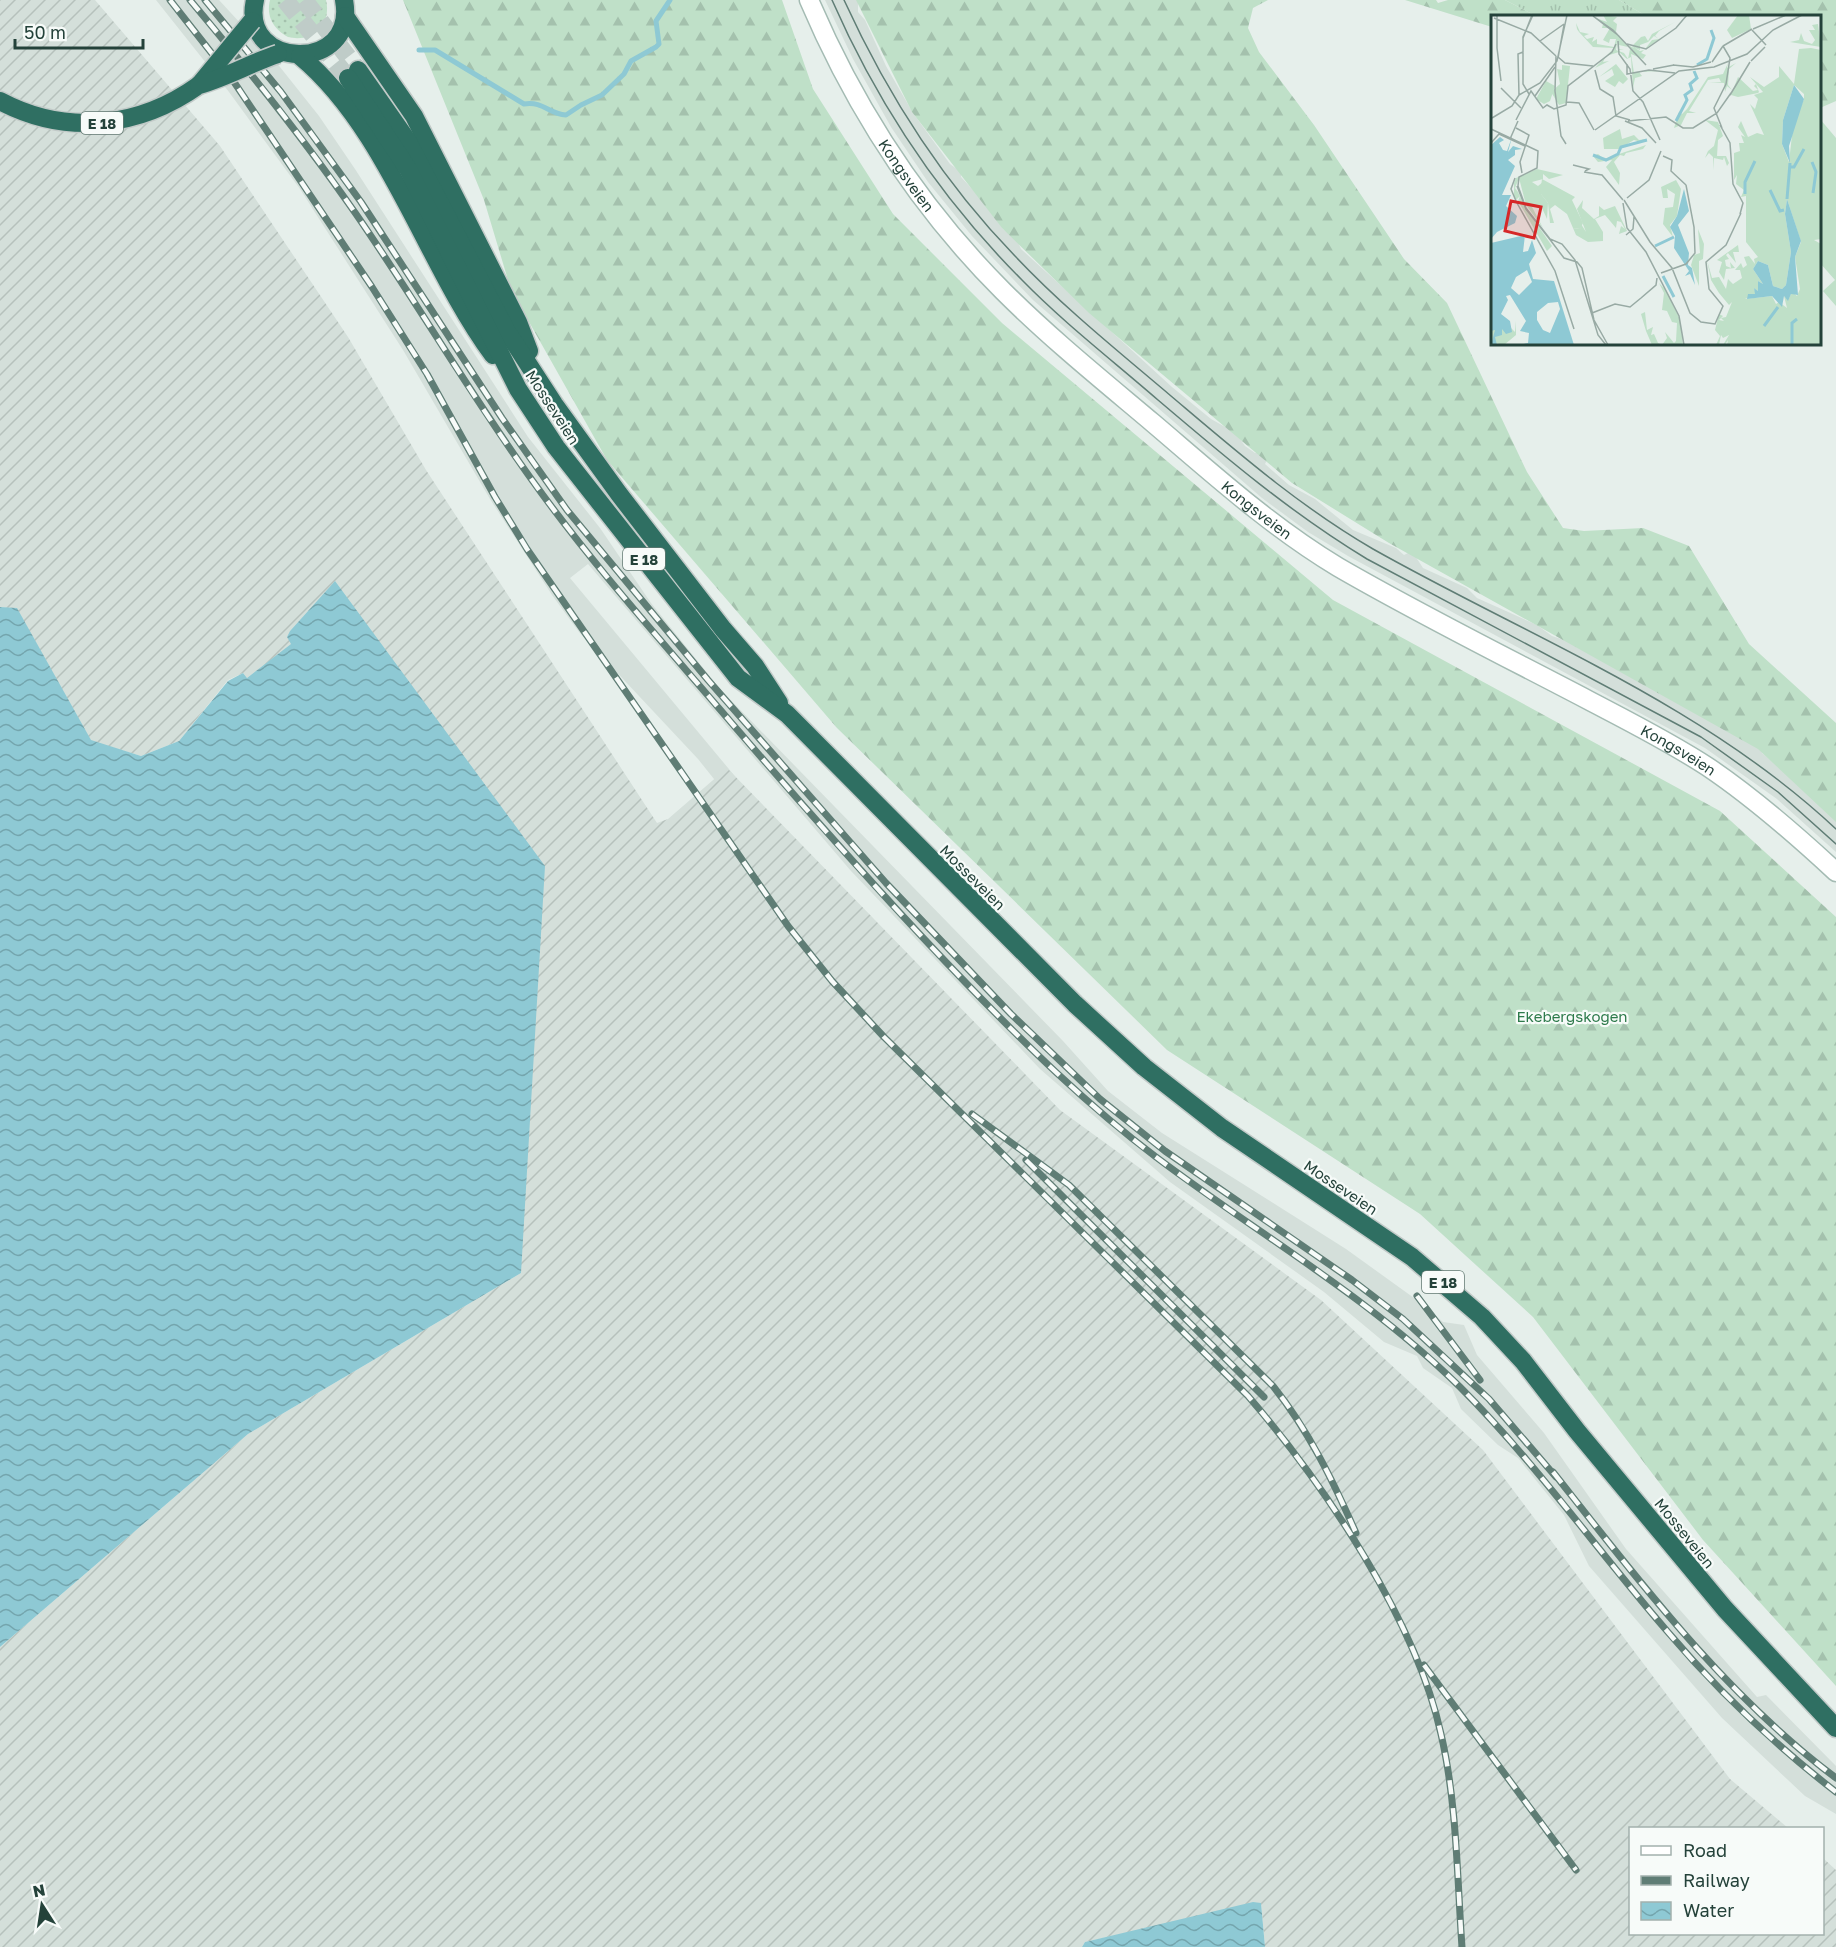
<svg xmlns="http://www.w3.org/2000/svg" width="1836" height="1947" font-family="'Golos Text',sans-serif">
	<defs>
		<pattern id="industrial-furrows" width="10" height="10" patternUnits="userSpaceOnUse" patternTransform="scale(1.5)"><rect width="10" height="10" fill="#d4dfda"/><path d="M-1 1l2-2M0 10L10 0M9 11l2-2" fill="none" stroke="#b6c1bc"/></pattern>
		<pattern id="grass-dots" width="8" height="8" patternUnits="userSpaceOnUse" patternTransform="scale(1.5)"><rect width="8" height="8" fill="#bfe0c8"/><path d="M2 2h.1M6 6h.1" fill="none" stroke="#a4c1ad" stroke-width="1.8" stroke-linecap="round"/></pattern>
		<pattern id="forest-firs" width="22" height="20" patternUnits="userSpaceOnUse" patternTransform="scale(1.5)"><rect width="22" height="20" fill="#bfe0c8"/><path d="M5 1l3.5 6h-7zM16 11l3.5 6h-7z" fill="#a4c1ad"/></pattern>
		<pattern id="park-tufts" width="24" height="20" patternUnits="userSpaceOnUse" patternTransform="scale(1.5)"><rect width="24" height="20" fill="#bfe0c8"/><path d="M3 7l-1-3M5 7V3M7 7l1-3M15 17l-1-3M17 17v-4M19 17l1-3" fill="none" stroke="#a4c1ad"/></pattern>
		<pattern id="water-waves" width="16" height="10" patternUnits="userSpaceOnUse" patternTransform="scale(1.5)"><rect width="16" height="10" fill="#8ec9d4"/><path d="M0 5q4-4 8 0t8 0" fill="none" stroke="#74a5ad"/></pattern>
	</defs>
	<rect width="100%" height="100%" fill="#e6efeb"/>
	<g fill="#d4dfda">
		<polygon points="156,0 219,0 276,62 319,116 355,169 528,437 600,528 651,603 720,689 1063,1041 1108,1091 1162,1133 1346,1249 1421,1303 1443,1322 1464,1325 1477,1355 1544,1433 1626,1549 1757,1697 1766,1695 1836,1766 1836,1814 1805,1796 1722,1718 1589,1566 1564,1515 1518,1458 1498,1445 1461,1409 1452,1388 1423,1368 1417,1356 1384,1342 1324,1292 1170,1182 1040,1069 851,871 588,564 570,578 753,798 738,809 698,759 579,632 552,595 490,499 403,350 300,189 229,92"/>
		<polygon points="825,0 858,0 858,12 865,20 886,66 913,113 950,164 961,172 961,177 984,202 1003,229 1017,240 1021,249 1172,387 1211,419 1236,433 1245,446 1255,453 1259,452 1267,460 1265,464 1289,485 1315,499 1353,530 1396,548 1404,555 1412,551 1423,568 1467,588 1477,598 1537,625 1552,636 1576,644 1760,745 1762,753 1836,817 1836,852 1777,799 1705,748 1348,556 1308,532 1262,498 1033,300 972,236 928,182 891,127 853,59"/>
	</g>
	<polygon fill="url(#industrial-furrows)" points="0,0 95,0 220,146 348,337 426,470 657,823 668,819 727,768 1060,1110 1321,1300 1483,1450 1730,1779 1788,1828 1630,1828 1630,1934 1822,1934 1823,1858 1836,1870 1836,1947 1265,1947 1261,1903 1085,1942 1082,1947 0,1947 0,1647 248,1434 521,1273 330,587 290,631 292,644 247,678 243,673 228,680 179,741 141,756 91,741 17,609 0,607"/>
	<path fill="url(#grass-dots)" d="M 270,0 L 326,0 C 332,25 312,43 288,37 C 273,29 266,16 270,0 Z"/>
	<g fill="url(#forest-firs)">
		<polygon points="403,0 782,0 813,89 893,214 1002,323 1333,600 1720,811 1836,917 1836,1686 1703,1540 1533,1317 1420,1214 1167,1050 837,728 607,460 511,290 484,200"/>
		<polygon points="856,0 1268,0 1253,8 1248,28 1259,52 1314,125 1404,259 1447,303 1527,472 1563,528 1584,531 1643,528 1689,546 1749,644 1836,723 1836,822 1758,749 1389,543 1292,483 1089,313 1002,228 912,112"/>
		<polygon points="1405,0 1436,0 1438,3 1448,0 1505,0 1536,16 1492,16 1492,27"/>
		<polygon points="1619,0 1836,0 1836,101 1820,108 1820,16 1646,16"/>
	</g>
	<polygon fill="url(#park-tufts)" points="1505,0 1619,0 1646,16 1536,16"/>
	<polygon fill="#bfe0c8" points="1820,119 1836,138 1836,306 1823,291 1835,280 1820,263"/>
	<g fill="url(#water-waves)">
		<polygon points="335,581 545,866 521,1273 248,1434 0,1647 0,607 17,608 91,740 141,756 179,741 228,681 243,673 247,678 291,644 287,637 290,631"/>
		<polygon points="1253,1902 1261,1903 1265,1947 1082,1947 1085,1942"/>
	</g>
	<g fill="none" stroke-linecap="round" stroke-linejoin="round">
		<path stroke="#8ec9d4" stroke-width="5" d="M 419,50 L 435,50 L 524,104 C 544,101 548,114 566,115 L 581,105 L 602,95 L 624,74 L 631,61 L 656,47 L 659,44 L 656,21 L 670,0"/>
		<g stroke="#bfccc8" stroke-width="18" stroke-dasharray="18 9" stroke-linecap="butt">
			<polyline points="285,0 348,78"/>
			<polyline points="304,0 358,70"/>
		</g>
		<defs>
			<g id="secondary">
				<path id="s1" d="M 809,0 C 855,108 920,208 1003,291 C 1050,338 1102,380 1153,423 C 1213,474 1270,526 1338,567 C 1419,614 1504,656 1588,700 C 1628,721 1670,742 1708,767 C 1754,798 1795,834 1836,872"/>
			</g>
			<g id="highway">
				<path d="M 255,0 C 239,70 358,74 344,0"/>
				<polyline points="345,16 414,116 518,322 529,351"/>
				<path d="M 300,56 C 388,129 426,264 493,355"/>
				<polyline points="358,70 407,140 506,330 554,404 619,494 723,629 755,666 779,703"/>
				<polyline points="348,78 408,169 518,389 556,447 738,678 787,714 1075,1004 1144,1067 1222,1128 1412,1257 1482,1317 1523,1361 1577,1431 1725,1609 1836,1728"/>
				<path d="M 0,101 C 66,136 139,128 199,85"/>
			</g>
		</defs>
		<use href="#secondary" stroke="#a4bbb3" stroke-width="21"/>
		<use href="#highway" stroke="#c2cac8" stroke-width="21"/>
		<use href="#secondary" stroke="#fff" stroke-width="18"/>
		<use href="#highway" stroke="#2f6f62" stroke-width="18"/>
		<g stroke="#5f7d75" stroke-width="1.5">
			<path d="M 832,0 C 878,105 941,199 1022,280 C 1064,323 1112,360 1158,400 C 1225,457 1291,513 1367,559 L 1701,737 L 1778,792 L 1836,844"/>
			<path d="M 844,0 C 887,94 943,182 1015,256 C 1063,307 1118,351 1171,396 C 1236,451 1299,506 1373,549 C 1531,638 1703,704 1836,829"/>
		</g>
		<defs>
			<g id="rail">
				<path d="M 170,0 L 232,79 L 372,287 L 427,374 L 495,497 L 527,549 L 788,926 L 832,981 L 884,1037 L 1248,1396 C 1324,1484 1416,1620 1441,1734 C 1457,1803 1457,1876 1462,1947"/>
				<path d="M 190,0 C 248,69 304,139 356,214 C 416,301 470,394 532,480 C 587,557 650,628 711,699 C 794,796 878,892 966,983 C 1026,1045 1087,1105 1156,1157 C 1258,1234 1369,1297 1460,1387 C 1536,1463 1597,1550 1667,1631 C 1718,1691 1774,1744 1836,1792"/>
				<polyline points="205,0 281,92 361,202 502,418 567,510 708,680 886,883 1011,1014 1100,1099 1165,1151 1352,1280 1403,1319 1489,1399 1556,1477"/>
				<path d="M 972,1114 L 1069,1185 L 1273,1386 C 1309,1431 1333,1481 1356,1533"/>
				<polyline points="1026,1160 1264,1397"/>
				<polyline points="1417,1296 1480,1380"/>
				<path d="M 1553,1472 C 1639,1581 1724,1694 1836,1778"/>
				<polyline points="1424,1665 1576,1870"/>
			</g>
		</defs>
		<use href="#rail" stroke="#5f7d75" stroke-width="7"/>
		<use href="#rail" stroke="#f7fbf9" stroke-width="4.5" stroke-dasharray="14" stroke-linecap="butt"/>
		<defs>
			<g id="highway-bridge">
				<polyline points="200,84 252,21"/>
				<path d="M 199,85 C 227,77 251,63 278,54"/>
			</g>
		</defs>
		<use href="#highway-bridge" stroke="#c2cac8" stroke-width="21" stroke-linecap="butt"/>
		<use href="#highway-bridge" stroke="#2f6f62" stroke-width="18"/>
	</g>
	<g text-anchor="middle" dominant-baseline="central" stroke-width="4.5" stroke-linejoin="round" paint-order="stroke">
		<g fill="#f7fbf9" stroke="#637a73" stroke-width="1.5">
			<rect x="81" y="112" width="42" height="22" rx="4.5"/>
			<rect x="623" y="548" width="42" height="22" rx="4.5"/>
			<rect x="1422" y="1271" width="42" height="22" rx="4.5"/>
		</g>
		<g font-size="14" font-weight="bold" fill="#24423a">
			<text x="102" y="123">E 18</text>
			<text x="644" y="559">E 18</text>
			<text x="1443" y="1282">E 18</text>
		</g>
		<g font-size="15" fill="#24423a" stroke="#f7fbf9">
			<text stroke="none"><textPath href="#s1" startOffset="201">Kongsveien</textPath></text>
			<text transform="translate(553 407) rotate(57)">Mosseveien</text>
			<text stroke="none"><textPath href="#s1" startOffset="687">Kongsveien</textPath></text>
			<text stroke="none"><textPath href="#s1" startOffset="1173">Kongsveien</textPath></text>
			<text transform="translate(973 877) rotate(45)">Mosseveien</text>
			<text transform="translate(1341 1187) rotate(34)">Mosseveien</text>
			<text transform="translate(1685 1533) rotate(51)">Mosseveien</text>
		</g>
		<g font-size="15" fill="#2d7a4b" stroke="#f7fbf9">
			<text x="1572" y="1016">Ekebergskogen</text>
		</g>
	</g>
	<g transform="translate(1491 15)">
		<rect width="330" height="330" fill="#e6efeb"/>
		<path d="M 112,0 L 126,2 L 122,6 L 126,9 L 125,17 L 137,32 L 128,30 L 127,34 L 133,35 L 127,35 L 126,25 L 125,35 L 133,38 L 137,44 L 139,34 L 144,38 L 137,30 L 143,33 L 141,31 L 150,22 L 154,21 L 157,26 L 161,19 L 184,7 L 168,16 L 164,21 L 168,24 L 175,20 L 158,31 L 154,34 L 161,25 L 168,24 L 163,21 L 157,27 L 149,30 L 149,35 L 144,33 L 149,36 L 153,35 L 150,38 L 155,40 L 152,44 L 140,39 L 143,58 L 155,56 L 169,56 L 148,57 L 151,61 L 144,63 L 142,73 L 140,42 L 136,44 L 128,37 L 115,41 L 112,47 L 118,46 L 104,53 L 123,33 L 102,32 L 88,17 L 86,14 L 85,8 L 89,17 L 98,19 L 93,21 L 96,24 L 103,22 L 101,27 L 106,24 L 106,29 L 123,32 L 125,24 L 119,24 L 118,28 L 112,25 L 119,13 L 111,13 L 112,9 L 117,11 L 102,2 L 116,7 ZM 247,62 L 262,76 L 267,75 L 263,71 L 265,69 L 268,77 L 267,78 L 247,82 L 240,80 ZM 55,66 L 64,71 L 59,86 L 53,89 L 45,84 ZM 129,114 L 131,124 L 143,120 L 148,125 L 155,124 L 150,127 L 143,125 L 128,134 L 113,134 L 112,123 Z" fill="#bfe0c8"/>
		<path d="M 327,9 L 330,32 L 299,27 L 308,25 L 310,18 L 313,26 L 321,29 L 324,25 L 318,15 L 324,15 L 321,10 ZM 320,33 L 330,35 L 330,224 L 323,225 L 330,229 L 330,330 L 236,330 L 237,325 L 234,330 L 232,330 L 238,320 L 232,323 L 230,320 L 228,330 L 225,330 L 229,321 L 224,315 L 228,299 L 232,301 L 228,305 L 233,306 L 230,303 L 235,302 L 241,287 L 238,290 L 228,278 L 220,265 L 216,245 L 221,263 L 228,262 L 235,274 L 237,264 L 242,269 L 251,263 L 249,255 L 244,255 L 250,248 L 252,253 L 256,250 L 253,242 L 258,241 L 264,249 L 263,244 L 267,242 L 255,227 L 255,181 L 250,182 L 253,175 L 245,169 L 246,160 L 243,165 L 243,138 L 249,136 L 248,128 L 253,128 L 250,120 L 254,122 L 247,112 L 250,106 L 257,122 L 266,118 L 273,120 L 259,89 L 264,94 L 267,84 L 263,80 L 272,77 L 259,62 L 273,72 L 288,62 L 288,51 L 303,69 L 308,34 ZM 303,70 L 313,79 L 313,84 L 302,111 L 298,147 L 291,129 L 292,105 ZM 296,184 L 310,227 L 304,242 L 309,274 L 306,281 L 301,277 L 297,285 L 293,281 L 296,293 L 288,287 L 285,289 L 281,281 L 254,284 L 265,279 L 263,273 L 268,277 L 267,266 L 272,269 L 262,254 L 267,246 L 277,250 L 282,271 L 291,274 L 295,270 L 300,237 L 294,199 ZM 237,48 L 236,53 L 245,48 L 238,54 L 237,70 L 241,75 L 236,71 L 234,77 L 233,68 L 218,67 L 230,67 L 228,63 L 217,65 L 198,96 L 205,98 L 196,98 L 190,110 L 183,113 L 188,97 L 191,99 L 196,94 L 217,62 L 232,59 ZM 214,105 L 227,107 L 232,121 L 227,125 L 226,141 L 235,141 L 238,148 L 236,151 L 233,142 L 232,145 L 223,143 L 223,155 L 222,142 L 218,138 L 214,143 L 217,136 L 223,131 L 227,115 ZM 155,130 L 152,134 L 135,138 L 133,141 L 129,140 L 123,147 L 129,158 L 128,170 L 115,152 L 121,145 L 107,147 L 102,141 L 107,139 L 113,144 ZM 46,154 L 72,160 L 58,164 L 52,159 L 52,164 L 41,167 L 47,171 L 52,167 L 50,179 L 57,188 L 56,204 L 51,193 L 40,190 L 52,213 L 35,190 L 28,163 L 24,173 L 27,177 L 34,192 L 61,231 L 56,236 L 27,186 L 29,181 L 25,185 L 23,182 L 23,168 L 25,163 ZM 185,165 L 190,174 L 186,201 L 179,210 L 182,222 L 172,209 L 174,193 L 182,192 L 184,179 L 176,174 L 177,183 L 172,183 L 170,172 ZM 92,185 L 91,193 L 103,204 L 108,201 L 108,191 L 113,195 L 124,191 L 136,216 L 128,219 L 130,211 L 134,214 L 130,207 L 126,206 L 125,213 L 114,200 L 104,204 L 112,217 L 112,226 L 97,227 L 85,220 L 82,213 L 89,214 L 90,209 L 95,217 L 86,194 ZM 207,214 L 213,229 L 212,244 L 216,242 L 208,246 L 208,271 L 200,250 L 203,240 L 209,238 ZM 247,230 L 248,237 L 242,237 L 245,248 L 237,238 L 235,240 L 238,244 L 234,245 L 235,251 L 240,253 L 239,247 L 244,253 L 235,254 L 233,265 L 228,257 L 231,247 L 226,245 ZM 168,268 L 175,275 L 189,305 L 192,330 L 161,330 L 155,316 L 150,299 L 154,297 L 156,315 L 162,312 L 160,320 L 163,319 L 167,328 L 171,330 L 176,323 L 174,317 L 183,328 L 185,326 L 186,308 L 181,307 L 176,296 L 171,295 L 173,278 Z" fill="#bfe0c8" fill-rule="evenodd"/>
		<path d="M 247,0 L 258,0 L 260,14 L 241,23 L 236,15 Z" fill="#bfe0c8"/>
		<path d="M 125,49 L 137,64 L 132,69 L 128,66 L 124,72 L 114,66 L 123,60 L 121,54 L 108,62 ZM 71,50 L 79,51 L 75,88 L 68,90 L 60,77 L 69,69 L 66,54 L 71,55 ZM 51,164 L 84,182 L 81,185 L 92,208 L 89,214 L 82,213 L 76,199 L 64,190 L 59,194 L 63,208 L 59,208 L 57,188 L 49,178 ZM 25,306 L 25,320 L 13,330 L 0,327 L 0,313 L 20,313 L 24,317 Z" fill="#bfe0c8"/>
		<path d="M 303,70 L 313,84 L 298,131 L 299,148 L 291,129 L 292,105 ZM 9,122 L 13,125 L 8,128 L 12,135 L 16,136 L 21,122 L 17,137 L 22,131 L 31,134 L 24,135 L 24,140 L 17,145 L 24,151 L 11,180 L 20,180 L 15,191 L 26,201 L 24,208 L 6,217 L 0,224 L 0,130 ZM 193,174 L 198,196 L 187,210 L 198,238 L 197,250 L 201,253 L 204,270 L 199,259 L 194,261 L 198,256 L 183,233 L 184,221 L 179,212 L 186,201 ZM 296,184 L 310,226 L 304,242 L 307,280 L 300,279 L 297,286 L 293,281 L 291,292 L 281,281 L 256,284 L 257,279 L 264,279 L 263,273 L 267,276 L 267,266 L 272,269 L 262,254 L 267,246 L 277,250 L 282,271 L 291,274 L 295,270 L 300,237 L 294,199 ZM 34,220 L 32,237 L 37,236 L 41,225 L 45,238 L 38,249 L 42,264 L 63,266 L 83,330 L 27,330 L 37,328 L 38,318 L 29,316 L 35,306 L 19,280 L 15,281 L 17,285 L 10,299 L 19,306 L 21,317 L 15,319 L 11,314 L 11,320 L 4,322 L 6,330 L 0,330 L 4,315 L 0,316 L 0,228 ZM 36,255 L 41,267 L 28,280 L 20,273 L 25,262 ZM 57,288 L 67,287 L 69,294 L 59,318 L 52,315 L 46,305 L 46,297 Z" fill="#8ec9d4" fill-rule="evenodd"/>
		<path fill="none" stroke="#8ec9d4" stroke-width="3" d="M 206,50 L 216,44 L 223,23 L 220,15M 185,106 L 196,85 L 194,80 L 201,75 L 199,69 L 206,63 L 203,56M 102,140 L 115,145 L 127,139 L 130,132 L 156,125M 321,147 L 325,157 L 322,178M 299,152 L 303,152 L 313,134M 279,175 L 289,196 L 293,195M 254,179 L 254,167 L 264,146M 296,184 L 299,148M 164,231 L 183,222M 172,261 L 183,282M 273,311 L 287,292M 301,330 L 301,308 L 306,304"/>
		<path fill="none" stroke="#98aaa4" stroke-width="1.5" d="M 3,3 L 40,18 L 65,41M 262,14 L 295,0M 261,15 L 275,30M 128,21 L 102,1 L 122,15 L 140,34M 49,26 L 73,9M 127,26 L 128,39 L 139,54 L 142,76 L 152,87 L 169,125M 136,29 L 155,34 L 185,13 L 196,0M 232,31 L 261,14M 6,33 L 10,66M 6,33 L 6,0M 140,34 L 155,50M 65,41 L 64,76 L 70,121 L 75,129M 67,42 L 74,48 L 102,51M 67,43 L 73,10M 260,46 L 274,32M 221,47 L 232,31M 136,49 L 136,59 L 158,55 L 184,58M 182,50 L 202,52 L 220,47M 162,54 L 183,50M 104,55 L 109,74 L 122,82 L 125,101 L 139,105M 10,73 L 30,93M 38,79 L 32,69 L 32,23 L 41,0M 28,80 L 49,68 L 66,46 L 76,0M 239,80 L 259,47M 44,81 L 64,52M 76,87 L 88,88 L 103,115M 1,103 L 21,91 L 28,80 L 27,39 L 32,37 L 32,22 L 42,0M 25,105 L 40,76 L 52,93 L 56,90 L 63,94 L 75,90 L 77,71 L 121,37 L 125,29M 134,106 L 151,113 L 165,128M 137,106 L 175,102 L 192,113 L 202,113 L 226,98 L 240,78M 229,110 L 239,128 L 242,169 L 252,188 L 249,199M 25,113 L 38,120 L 29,147 L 31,158M 231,113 L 223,93 L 235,69 L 239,43 L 232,31M 0,114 L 47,136 L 46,153 L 28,162 L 27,171 L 35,193 L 59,224 L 71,229 L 84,245 L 107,320 L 115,330M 104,115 L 188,56 L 223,52 L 256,39 L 282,15 L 311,0M 19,124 L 27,106M 0,128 L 8,119 L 34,131M 172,141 L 181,145 L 180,156 L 195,170M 82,150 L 98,154 L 94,156M 93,157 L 111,160 L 132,185M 24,163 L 20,174 L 25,186M 26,171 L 35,194 L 57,222 L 73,243 L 86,247 L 91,253 L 103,305 L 117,330M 136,183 L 158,165 L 170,136M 133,185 L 159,227 L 181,253 L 199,298 L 210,307 L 224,309 L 232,291 L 218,274 L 215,247 L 235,230 L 250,198M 26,188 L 64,256 L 83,314M 132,188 L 136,213 L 155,237 L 188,301 L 193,330M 135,220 L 142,214 L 143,202M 170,258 L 195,249 L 204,238 L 203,212 L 195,170M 150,283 L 165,270 L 166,263M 101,298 L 124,289 L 139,292 L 150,283"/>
		<path fill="#d62828" fill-opacity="0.15" stroke="#d62828" stroke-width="3" d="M 20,186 L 50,192 L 43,223 L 14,216 Z"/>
		<rect width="330" height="330" fill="none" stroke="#24423a" stroke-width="3"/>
	</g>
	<rect x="1629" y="1827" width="195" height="108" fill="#f7fbf9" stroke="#a3b1ad" stroke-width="1.5"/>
	<rect x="1641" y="1846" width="30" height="9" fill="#ffffff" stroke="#a3b1ad" stroke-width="1.5"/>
	<text x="1683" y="1857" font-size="18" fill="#24423a">Road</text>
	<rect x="1641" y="1876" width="30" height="9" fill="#5f7d75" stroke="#a3b1ad" stroke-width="1.5"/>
	<text x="1683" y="1887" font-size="18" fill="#24423a">Railway</text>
	<rect x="1641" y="1902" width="30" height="18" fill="url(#water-waves)" stroke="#a3b1ad" stroke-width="1.5"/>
	<text x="1683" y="1917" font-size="18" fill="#24423a">Water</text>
	<g transform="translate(42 1905) rotate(348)" stroke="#f7fbf9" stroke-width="4.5" paint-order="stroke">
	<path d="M0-4.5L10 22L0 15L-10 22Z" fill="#24423a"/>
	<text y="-9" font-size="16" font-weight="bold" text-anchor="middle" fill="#24423a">N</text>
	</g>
	<path d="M15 39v9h128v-9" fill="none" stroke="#24423a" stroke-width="3"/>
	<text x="24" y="39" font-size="18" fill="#24423a" stroke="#f7fbf9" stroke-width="4.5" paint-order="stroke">50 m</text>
</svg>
